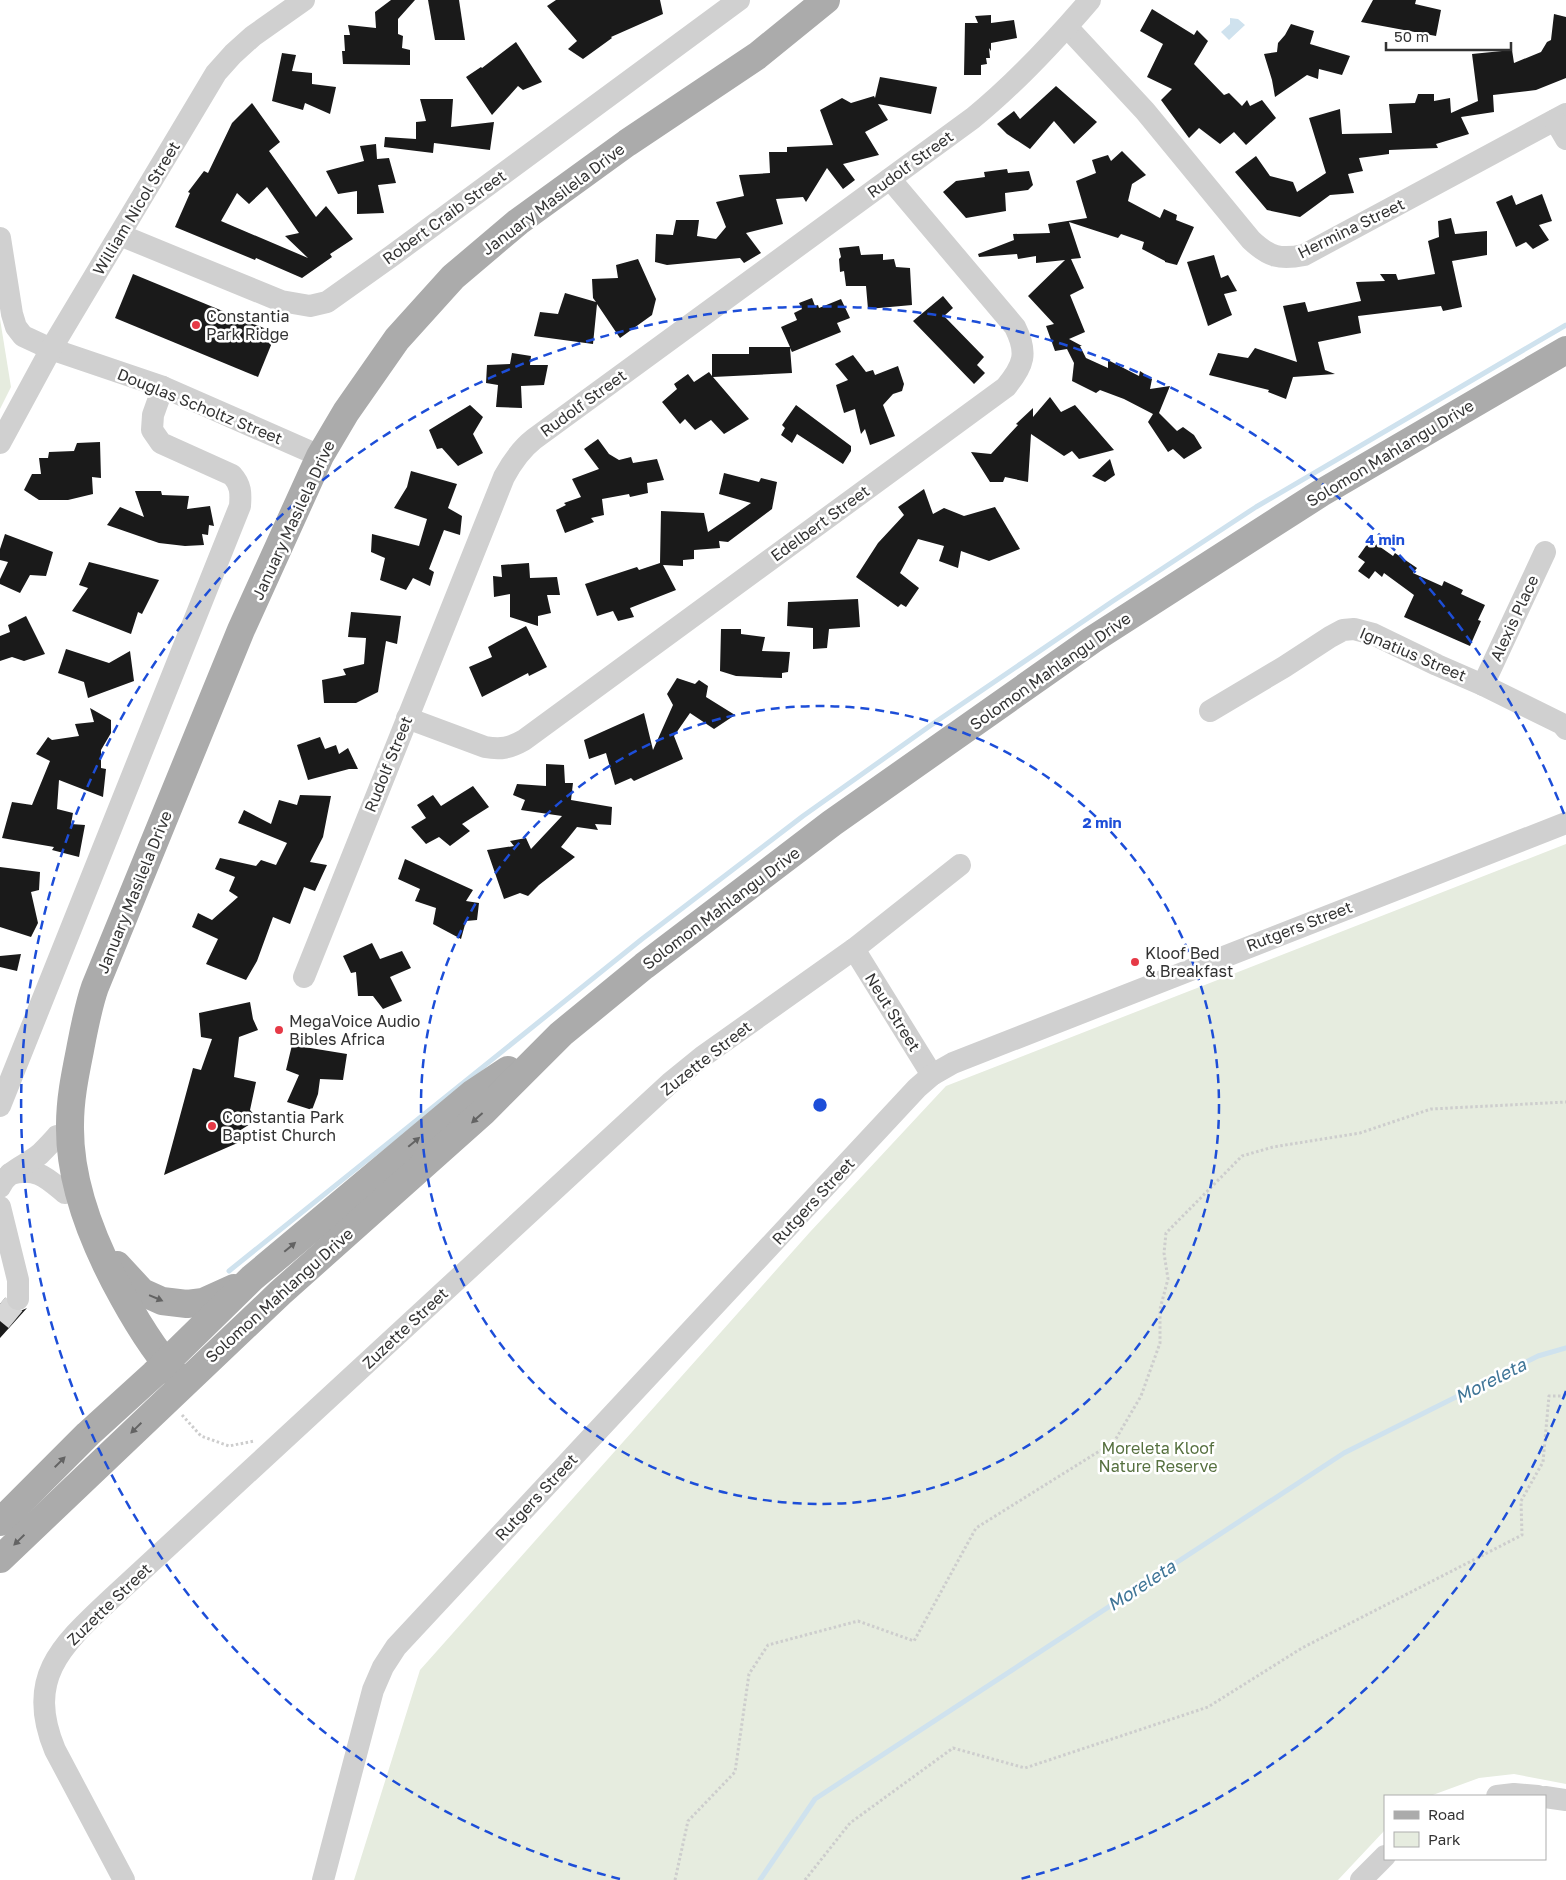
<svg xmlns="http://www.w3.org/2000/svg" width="1566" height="1880" font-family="'Golos Text',sans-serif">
	<rect width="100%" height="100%" fill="#fff"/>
	<g fill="#e6ecdf">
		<polygon points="0,319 11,387 0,409"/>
		<polygon points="1566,844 1566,1784 1514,1774 1479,1778 1430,1796 1385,1796 1385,1830 1338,1880 354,1880 420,1670 810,1232 946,1086"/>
	</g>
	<polygon fill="#cfe2ee" points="1230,18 1238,19 1245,25 1229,40 1221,32 1230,24"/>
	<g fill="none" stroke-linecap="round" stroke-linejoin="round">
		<g stroke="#cfe2ee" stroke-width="5">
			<polyline points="229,1271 642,939 803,816 934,723 1113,601 1256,507 1566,325"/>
			<polyline points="760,1880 815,1799 1344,1453 1538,1356 1566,1348"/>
		</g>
	</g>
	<g fill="#1a1a1a" fill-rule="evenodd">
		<polygon points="391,0 415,0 398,19 398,34 403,36 402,48 410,50 410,65 343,64 342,51 345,51 344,35 350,35 348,25 376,28 375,12"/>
		<polygon points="428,0 459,0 465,40 435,40"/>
		<polygon points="556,0 660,0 663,14 611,37 612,38 583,59 568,49 577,41 547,6"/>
		<polygon points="1373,0 1416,0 1415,4 1441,10 1436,36 1361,22"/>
		<polygon points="1152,9 1194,35 1197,30 1208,41 1194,64 1224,95 1229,93 1242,106 1247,100 1250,106 1262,100 1276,118 1246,145 1234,132 1220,144 1199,128 1189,138 1161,100 1172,89 1147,77 1163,44 1140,31"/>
		<polygon points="1554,14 1566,17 1566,78 1536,90 1493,95 1494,112 1461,117 1469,134 1436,144 1438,148 1389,150 1389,154 1359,158 1363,171 1348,174 1354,193 1330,195 1300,217 1267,210 1235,172 1256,156 1270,176 1293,182 1297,192 1326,173 1309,118 1340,109 1342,134 1392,133 1389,104 1415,103 1418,94 1434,94 1434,101 1450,98 1451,113 1478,101 1472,54 1512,50 1514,63 1541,52 1547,42 1551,40"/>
		<polygon points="991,15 991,23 1014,20 1017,38 991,43 991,51 989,48 990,58 986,58 987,64 981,65 981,75 964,75 965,23 978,23 975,16"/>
		<polygon points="1291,24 1314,31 1310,44 1350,56 1342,75 1319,69 1318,79 1307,75 1275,97 1272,80 1264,54 1277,52 1278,43 1285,35"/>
		<polygon points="516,42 542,82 523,90 518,86 492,115 466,77 481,67 482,68"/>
		<polygon points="282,53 296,55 292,71 312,73 312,84 336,87 330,114 305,103 303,110 272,101"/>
		<polygon points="880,77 937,87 931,114 878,104 888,120 865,132 879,155 843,164 855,180 843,189 827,168 806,202 803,197 776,199 783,224 746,233 761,253 744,263 740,258 667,265 655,262 656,234 673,235 676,220 699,220 697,236 716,239 726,227 716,202 744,196 739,175 770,173 769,152 787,152 787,147 833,145 820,110 842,98 851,103 874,96 875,98"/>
		<polygon points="1056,86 1097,122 1074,144 1054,121 1030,149 1007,134 997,124 1014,111 1020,119"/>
		<polygon points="420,99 453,99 451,127 494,122 490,150 434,143 433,153 384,147 385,137 416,139 416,122 426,121"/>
		<path d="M 252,103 L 280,142 L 269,151 L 316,217 L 326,206 L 353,239 L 330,254 L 332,257 L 302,278 L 256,258 L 255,260 L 175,227 L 190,193 L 188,192 L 204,171 L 208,173 L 232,123 ZM 267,187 L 299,233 L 285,236 L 308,258 L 221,221 L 237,193 L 249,204 Z"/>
		<polygon points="376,144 377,159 389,158 396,183 378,185 384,213 357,214 357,191 338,194 326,171 364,161 360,146"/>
		<polygon points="1122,151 1146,175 1132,184 1128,201 1160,218 1164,209 1177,215 1176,220 1194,227 1177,265 1165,262 1165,261 1142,249 1144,242 1121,234 1118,238 1069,222 1081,258 1071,259 1084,288 1070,295 1085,332 1069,339 1082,346 1080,346 1086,358 1108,368 1108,360 1139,376 1140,371 1152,379 1150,389 1170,386 1159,413 1177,431 1183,427 1194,435 1202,448 1184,459 1173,449 1168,452 1148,422 1153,414 1124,399 1100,390 1096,393 1072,381 1074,363 1067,349 1055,351 1046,326 1054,324 1028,296 1065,260 1036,263 1036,256 1018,259 1017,254 979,257 978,254 1014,240 1013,234 1050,233 1048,224 1087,218 1076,181 1096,173 1092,160 1108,155 1111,161"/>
		<polygon points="1007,169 1008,173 1029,171 1033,185 1028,190 1005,193 1006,211 966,218 943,192 956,181 985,177 984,172"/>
		<polygon points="1542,194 1552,221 1539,225 1549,240 1533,249 1526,242 1516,247 1496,202 1512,195 1516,205"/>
		<polygon points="1451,218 1455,234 1487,231 1487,255 1452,261 1462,307 1443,311 1441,306 1358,316 1361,333 1318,342 1325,370 1335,374 1293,377 1286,399 1268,392 1269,390 1209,375 1218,353 1248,358 1255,348 1297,362 1283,306 1305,302 1308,312 1361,301 1356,282 1385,281 1380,274 1396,274 1398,280 1435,274 1428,241 1439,237 1438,221"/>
		<polygon points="859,246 861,255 883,254 883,260 894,259 896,267 910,268 912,305 868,309 866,286 846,286 844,271 840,272 839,259 841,257 839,248"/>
		<polygon points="1214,255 1221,278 1228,275 1237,291 1224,294 1232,315 1208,326 1187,262"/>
		<polygon points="638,259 656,299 652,315 620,338 597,304 593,344 534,336 540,312 558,314 565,293 596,302 593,298 592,279 618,278 616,265"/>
		<polygon points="133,274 276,333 258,377 115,318"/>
		<polygon points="943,296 953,308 944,316 984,357 977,365 985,373 974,384 913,321"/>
		<polygon points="812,298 815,306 818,305 819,308 841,299 850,318 837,323 841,332 792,352 790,348 792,373 713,377 749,419 724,434 711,420 695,430 685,419 680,424 662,402 677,389 674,384 688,374 694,382 709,372 712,376 712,354 749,354 749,347 790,347 781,327 797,320 794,313 802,309 799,303"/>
		<polygon points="512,353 531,356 530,365 548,365 544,385 521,386 522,408 496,407 498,385 486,383 487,365 510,364"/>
		<polygon points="853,355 866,372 873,370 875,375 898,366 904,384 902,391 893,394 883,405 895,436 870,445 865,429 861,434 855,409 844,413 836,385 848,380 835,364"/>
		<polygon points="1050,397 1061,412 1075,405 1114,450 1079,459 1072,451 1064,456 1031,434 1028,482 1005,477 1003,482 990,482 971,452 991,454 1018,425 1016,424 1033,408 1033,417"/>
		<polygon points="470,405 483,417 473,434 483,453 458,466 442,448 437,449 429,430"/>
		<polygon points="796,405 851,446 851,451 843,464 797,434 792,443 781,435 785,428 782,425"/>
		<polygon points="598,439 609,454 619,460 631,457 633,463 657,459 664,480 647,483 648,493 630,497 629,494 602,499 604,515 591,518 594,522 565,533 556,510 566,505 564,503 581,497 572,479 599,469 584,449"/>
		<polygon points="100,442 101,478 92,477 93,494 68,500 39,500 24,490 32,474 41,474 39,458 48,458 49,452 74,451 77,443"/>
		<polygon points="1110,459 1115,475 1105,482 1092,476"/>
		<polygon points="411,471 457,484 448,508 462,516 460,535 444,530 429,569 434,572 430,586 413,578 406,590 380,580 385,558 371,552 372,534 419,546 427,519 394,508 407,487"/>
		<polygon points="724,473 759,482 761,478 777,482 772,509 728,542 719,541 720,548 694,550 694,559 683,560 683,566 663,565 676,590 630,608 634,617 618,621 613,611 597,616 585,584 637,567 639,570 660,563 661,511 704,513 708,532 751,503 719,494"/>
		<polygon points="924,489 933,514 944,508 964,516 995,507 1020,549 989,561 961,551 958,568 939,561 944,546 918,539 900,573 919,588 906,607 901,604 898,607 856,577 878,543 904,515 898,507"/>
		<polygon points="135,491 161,491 162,495 189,496 187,509 210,506 214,526 209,525 208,535 202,534 204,545 185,546 159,543 107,525 120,507 144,517"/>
		<polygon points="5,534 53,552 46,576 30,575 20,593 0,584 0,579 8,562 0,560 0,549"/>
		<polygon points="1368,543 1374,547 1376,544 1393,556 1395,553 1417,568 1413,573 1442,586 1444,581 1463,590 1461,594 1485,605 1478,620 1481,621 1470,646 1404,617 1414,595 1384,573 1382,577 1375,571 1369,579 1358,571 1365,562 1358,557"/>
		<polygon points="89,562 159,580 142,614 138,612 131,634 72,611 88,588 79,585"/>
		<polygon points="529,563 530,578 557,577 560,595 547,595 551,613 538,616 538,626 510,617 510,594 494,597 493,576 502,577 501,565"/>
		<polygon points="858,599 860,627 829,629 827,648 813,649 813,628 787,626 788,602"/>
		<polygon points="351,612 401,616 397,644 386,641 378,692 356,703 324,703 322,680 346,675 343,669 364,664 366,638 348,637"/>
		<polygon points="26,616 45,654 24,661 12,657 0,661 0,636 10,632 8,625"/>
		<polygon points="526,626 547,667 529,676 528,673 482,697 469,667 492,657 488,647"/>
		<polygon points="721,629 741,629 741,634 765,637 762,651 790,652 788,672 782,673 782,678 736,676 720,671"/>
		<polygon points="66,649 109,663 130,651 134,681 88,698 84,682 58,673"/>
		<polygon points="677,678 695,684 699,680 708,686 706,697 735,715 714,729 690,713 674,736 683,759 634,781 631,778 615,785 606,753 589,759 584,740 644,713 653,750 673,705 667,694"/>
		<polygon points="90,708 111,720 111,733 101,750 101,768 106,769 103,797 59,780 57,809 73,813 71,824 85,825 79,857 52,850 54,847 2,838 12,802 32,805 50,761 36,754 48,737 52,740 79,736 75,724 94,722"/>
		<polygon points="320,737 325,749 336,745 339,754 348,748 358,769 349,769 308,780 297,745"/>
		<polygon points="546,764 564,765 565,783 573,783 571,800 612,807 611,825 595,824 598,830 577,827 561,847 575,857 539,885 528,896 520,893 504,899 487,850 514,846 510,841 526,838 531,849 562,816 521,810 525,800 513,795 517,784 546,786"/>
		<polygon points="473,786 489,807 462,824 470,831 450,846 439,837 426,844 411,827 426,818 417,805 433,795 441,806"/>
		<polygon points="300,795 331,796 323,837 310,862 327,865 315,891 304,887 290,924 273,917 257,961 246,980 206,964 218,939 192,927 198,913 212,920 238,897 229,891 235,877 215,869 220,858 256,866 261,860 276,865 287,843 238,823 244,810 271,824 279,800 297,805"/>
		<polygon points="405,859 473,890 466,901 479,903 477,920 466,921 461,939 433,924 436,908 415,901 420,889 398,879"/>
		<polygon points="0,867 40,872 39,890 31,892 38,923 31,937 0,927"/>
		<polygon points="372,943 380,959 402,951 411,968 390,977 402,1001 383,1009 373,996 358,996 356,972 351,973 343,956"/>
		<polygon points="21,954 17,971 0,967 0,956"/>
		<polygon points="250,1002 253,1019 258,1030 239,1037 234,1077 256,1082 250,1110 258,1119 236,1133 242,1141 164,1175 193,1068 201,1070 212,1039 201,1037 199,1013"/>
		<polygon points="292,1045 347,1054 343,1080 320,1079 318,1094 312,1110 287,1102 299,1075 286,1070"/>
		<polygon points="5,1298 6,1305 12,1311 18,1312 27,1308 0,1338 0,1304"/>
	</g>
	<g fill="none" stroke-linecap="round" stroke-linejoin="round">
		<polyline stroke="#d6d6d6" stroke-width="22" stroke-dasharray="22 11" stroke-linecap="butt" points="0,1321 18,1299"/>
		<g stroke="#cdcdcd" stroke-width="3" stroke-dasharray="2.5 2.5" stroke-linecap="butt">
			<polyline points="182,1415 201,1436 229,1446 254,1441"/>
			<polyline points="675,1880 688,1821 735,1772 749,1674 768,1645 858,1621 914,1641 976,1528 1114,1442 1141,1396 1160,1343 1160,1309 1168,1279 1164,1253 1166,1233 1242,1156 1273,1147 1360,1133 1431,1109 1566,1102"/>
			<polyline points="805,1880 850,1823 953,1748 1025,1768 1208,1707 1302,1648 1522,1535 1521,1501 1543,1462 1549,1396 1566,1396"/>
		</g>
		<g stroke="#d0d0d0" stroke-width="22">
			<path d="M 1067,27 L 1145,111 L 1251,240 C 1269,257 1280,260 1304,255 L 1566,114"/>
			<polyline points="1555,120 1566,139"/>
			<polyline points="120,235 281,301 310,306 327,302 393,255 739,0"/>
			<polyline points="0,238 12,314 16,327 23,336 51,349 163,387 320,456"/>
			<polyline points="0,443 51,349 216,73 233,54 253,36 304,0"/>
			<polyline points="1483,685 1545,552"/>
			<polyline points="1210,711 1284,667 1330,637 1343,630 1354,629 1373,634 1437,665 1483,685 1562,724 1566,729"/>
			<path d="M 407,718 L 485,747 C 501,750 510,748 524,740 L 1006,387 C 1024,365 1028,353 1015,327 L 890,179"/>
			<polyline points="854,949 932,1075"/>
			<path d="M 304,977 L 504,477 C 512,462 520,450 534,439 L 973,118 C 1016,83 1054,42 1090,0"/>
			<path d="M 0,1106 L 240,506 C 241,493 241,485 232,475 L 161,443 L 152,430 L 153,415 L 163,387"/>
			<path d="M 10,1174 C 37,1167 46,1177 65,1193"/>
			<path d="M 0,1187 C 8,1170 27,1165 40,1154 C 46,1148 52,1142 57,1136"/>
			<polyline points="0,1207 18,1280 18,1299"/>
			<polyline points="1497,1796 1514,1794 1538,1796"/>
			<polyline points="1545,1797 1566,1800"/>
			<path d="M 124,1880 L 55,1750 C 25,1678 61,1646 111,1599 L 670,1083 L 702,1057 L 854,949 L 960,865"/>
			<polyline points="323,1880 373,1690 383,1667 396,1647 917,1088 932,1075 953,1063 1566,823"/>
			<polyline points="1361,1880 1385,1856"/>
		</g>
		<g stroke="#ababab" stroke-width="28">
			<polyline points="117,1265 142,1292 162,1301 187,1304 203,1302 234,1288"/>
			<path d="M 183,1383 C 159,1358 140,1328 123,1297 C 94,1245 69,1185 70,1125 C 70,1099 75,1075 80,1050 C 84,1029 88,1007 95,987 L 241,630 L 320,456 L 346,412 L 397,339 L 453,277 L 518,222 L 627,143 L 757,56 L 826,0"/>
			<polyline points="0,1522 88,1434 154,1374 252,1278 472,1094 508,1070"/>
			<polyline points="0,1559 280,1293 483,1112 561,1034 644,966 832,823 1092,640 1321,493 1566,350"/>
		</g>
	</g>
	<defs><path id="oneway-solid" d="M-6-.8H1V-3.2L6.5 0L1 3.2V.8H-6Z" transform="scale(1.25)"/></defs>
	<g fill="#636363">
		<use href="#oneway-solid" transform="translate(477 1118) rotate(138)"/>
		<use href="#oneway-solid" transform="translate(414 1142) rotate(-40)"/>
		<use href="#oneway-solid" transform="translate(290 1247) rotate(-40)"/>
		<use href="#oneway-solid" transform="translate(156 1298) rotate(23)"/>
		<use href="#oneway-solid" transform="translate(136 1428) rotate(136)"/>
		<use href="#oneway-solid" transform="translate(60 1462) rotate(-45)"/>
		<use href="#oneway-solid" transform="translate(19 1540) rotate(136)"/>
	</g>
	<g fill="none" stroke="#1d4ed8" stroke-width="2.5" stroke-dasharray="9 6">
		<circle cx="820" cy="1105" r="399"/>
		<path d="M1566 1391A799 799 0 0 1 1020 1879M620 1879A799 799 0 1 1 1566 819"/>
	</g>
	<g fill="#e63946" stroke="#fff" stroke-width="2">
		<circle cx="196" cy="325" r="5"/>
		<circle cx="1135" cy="962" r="5"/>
		<circle cx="279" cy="1030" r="5"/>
		<circle cx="212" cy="1126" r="5"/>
	</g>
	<g text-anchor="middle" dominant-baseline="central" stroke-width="5" stroke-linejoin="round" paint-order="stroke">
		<g font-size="16" fill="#333" stroke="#fff">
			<text transform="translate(910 164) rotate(-36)">Rudolf Street</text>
			<text transform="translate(553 199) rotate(-37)">January Masilela Drive</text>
			<text transform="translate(136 208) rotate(-59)">William Nicol Street</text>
			<text transform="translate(444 217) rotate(-36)">Robert Craib Street</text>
			<text transform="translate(1351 228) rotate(-26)">Hermina Street</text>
			<text transform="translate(583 403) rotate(-36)">Rudolf Street</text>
			<text transform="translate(200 406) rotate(22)">Douglas Scholtz Street</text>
			<text transform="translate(1390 453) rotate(-31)">Solomon Mahlangu Drive</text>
			<text transform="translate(293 520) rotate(-65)">January Masilela Drive</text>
			<text transform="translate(820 523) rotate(-36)">Edelbert Street</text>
			<text transform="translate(1514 618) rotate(-65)">Alexis Place</text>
			<text transform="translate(1413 654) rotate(23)">Ignatius Street</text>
			<text transform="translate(1050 671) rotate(-35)">Solomon Mahlangu Drive</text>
			<text transform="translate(388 764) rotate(-68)">Rudolf Street</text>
			<text transform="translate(134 892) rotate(-68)">January Masilela Drive</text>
			<text transform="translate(721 908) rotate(-37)">Solomon Mahlangu Drive</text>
			<text transform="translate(1299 926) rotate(-21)">Rutgers Street</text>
			<text transform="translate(893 1012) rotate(58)">Neut Street</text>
			<text transform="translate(706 1058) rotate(-38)">Zuzette Street</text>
			<text transform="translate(813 1201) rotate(-47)">Rutgers Street</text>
			<text transform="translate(279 1295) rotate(-42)">Solomon Mahlangu Drive</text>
			<text transform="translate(405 1328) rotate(-43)">Zuzette Street</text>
			<text transform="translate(536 1497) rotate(-47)">Rutgers Street</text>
			<text transform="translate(109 1604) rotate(-44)">Zuzette Street</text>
		</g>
		<g font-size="16" fill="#333" stroke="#fff" text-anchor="start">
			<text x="206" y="316">Constantia<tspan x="206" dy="18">Park Ridge</tspan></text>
			<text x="1145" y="953">Kloof Bed<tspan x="1145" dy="18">&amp; Breakfast</tspan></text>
			<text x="289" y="1021">MegaVoice Audio<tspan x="289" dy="18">Bibles Africa</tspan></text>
			<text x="222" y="1117">Constantia Park<tspan x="222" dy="18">Baptist Church</tspan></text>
		</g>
		<g font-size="16" fill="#56703f" stroke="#fff">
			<text x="1158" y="1448">Moreleta Kloof<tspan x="1158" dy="18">Nature Reserve</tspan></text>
		</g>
		<g font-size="18" font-style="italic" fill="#3f7597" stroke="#fff">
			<text transform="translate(1490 1380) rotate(-27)">Moreleta</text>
			<text transform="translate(1141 1585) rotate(-33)">Moreleta</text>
		</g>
	</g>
	<circle cx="820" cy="1105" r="8" fill="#1d4ed8" stroke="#fff" stroke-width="2.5"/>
	<g font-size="15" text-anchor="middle" font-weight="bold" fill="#1d4ed8" stroke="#fff" stroke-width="5" stroke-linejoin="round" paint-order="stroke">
		<text x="1385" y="545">4 min</text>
		<text x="1102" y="828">2 min</text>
	</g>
	<rect x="1384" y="1795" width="162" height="65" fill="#ffffff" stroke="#adadad"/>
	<rect x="1394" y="1811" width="25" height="8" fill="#ababab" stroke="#adadad"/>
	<text x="1428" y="1820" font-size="15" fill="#333333">Road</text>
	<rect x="1394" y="1832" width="25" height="15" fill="#e6ecdf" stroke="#adadad"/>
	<text x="1428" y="1845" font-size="15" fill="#333333">Park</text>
	<path d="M1386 42v8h125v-8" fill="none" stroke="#333333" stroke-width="2.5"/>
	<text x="1394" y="42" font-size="15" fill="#333333" stroke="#ffffff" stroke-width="4" paint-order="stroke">50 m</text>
</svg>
